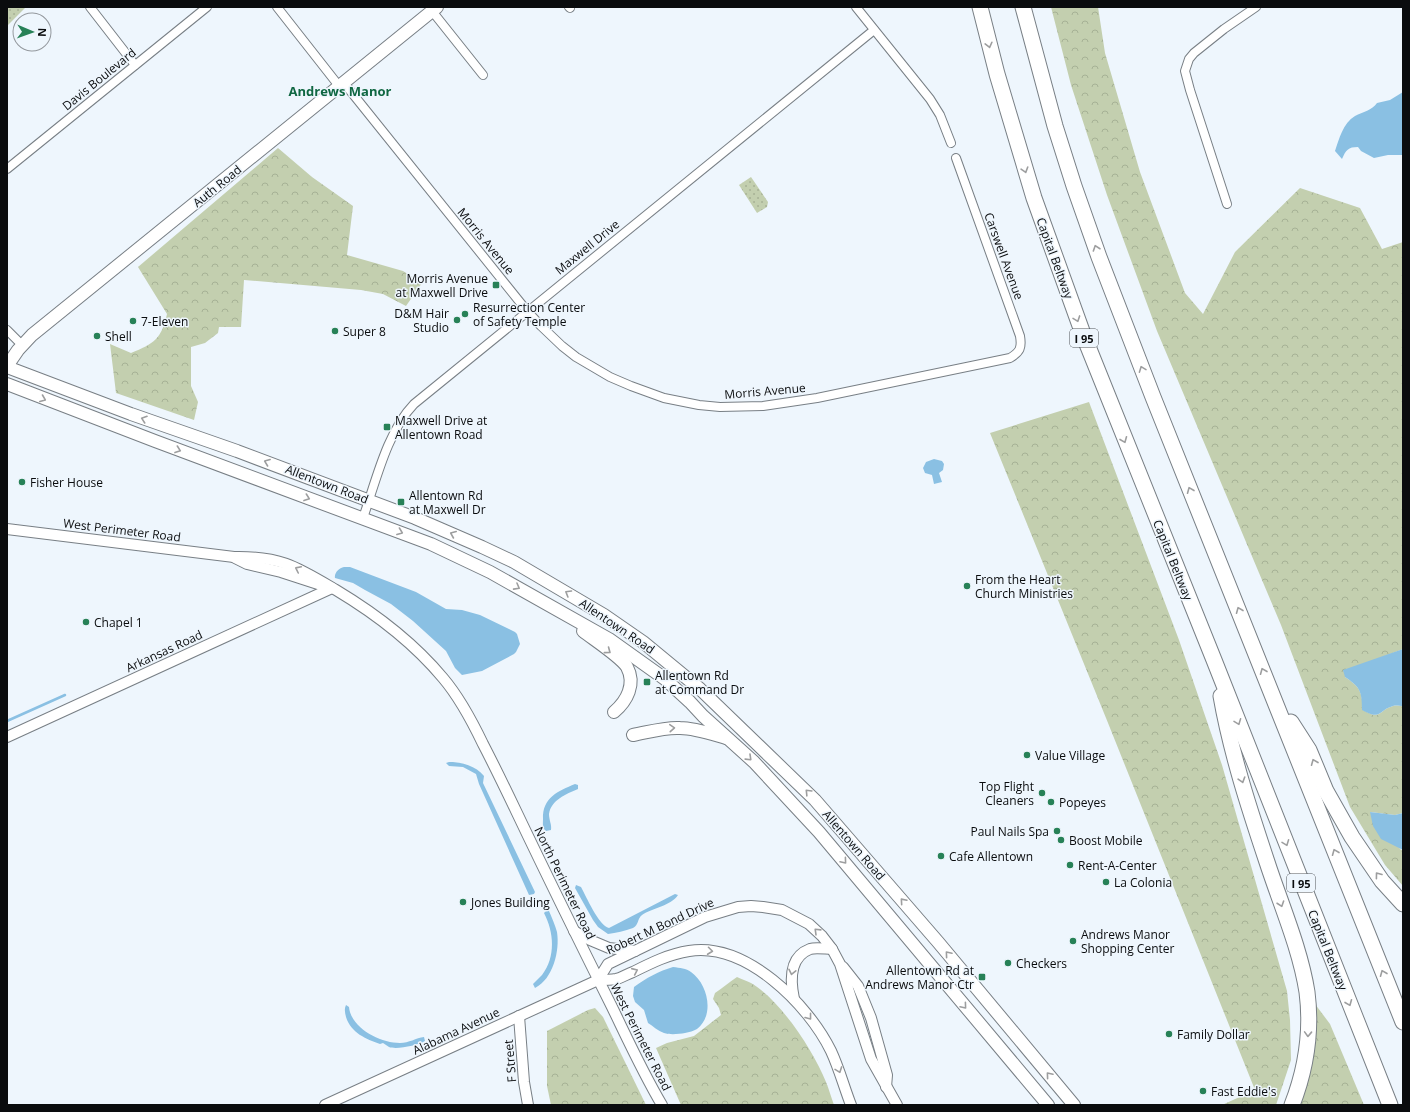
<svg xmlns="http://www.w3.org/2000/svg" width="1410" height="1112" font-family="'Open Sans',sans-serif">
	<defs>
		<pattern id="forest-crowns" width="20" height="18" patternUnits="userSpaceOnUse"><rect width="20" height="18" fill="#c3cfaf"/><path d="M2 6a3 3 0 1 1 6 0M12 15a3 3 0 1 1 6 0" fill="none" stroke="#a6b195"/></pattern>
		<pattern id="park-dots" width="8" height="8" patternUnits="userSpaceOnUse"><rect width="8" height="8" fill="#c3cfaf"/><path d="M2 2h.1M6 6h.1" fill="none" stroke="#a6b195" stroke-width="1.8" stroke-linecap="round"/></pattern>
	</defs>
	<rect width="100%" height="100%" fill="#eef6fd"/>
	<g fill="url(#forest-crowns)">
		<path d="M 1051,7 L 1098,7 L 1105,53 L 1140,172 L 1185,293 L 1203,314 L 1235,252 L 1300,188 L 1360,208 L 1382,249 L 1403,242 L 1403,649 L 1380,658 L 1345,677 C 1360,687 1362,691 1363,710 C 1382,721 1378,710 1393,706 C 1396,705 1400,706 1403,706 L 1403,813 L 1395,815 L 1370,812 L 1401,850 L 1403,850 L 1403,886 L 1385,865 L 1350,807 L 1281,625 L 1157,331 L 1107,195 L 1071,85 Z"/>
		<path d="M 278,148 L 312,177 L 353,206 L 347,255 L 403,271 L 422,283 L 406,306 L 383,294 L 361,290 L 244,280 L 241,327 L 219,327 L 218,333 L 205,343 L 191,347 L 191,386 L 198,402 L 194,420 L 116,393 L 110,344 L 131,353 C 154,344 162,338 167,314 L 138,267 Z"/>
		<polygon points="1089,402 1179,640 1222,765 1287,991 1290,1020 1291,1060 1276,1105 1222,1105 1255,1090 1106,718 990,433"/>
		<path d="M 737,977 C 741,979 747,981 751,983 C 781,1001 813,1050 826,1082 C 829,1089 831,1097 834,1105 L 681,1105 L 656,1048 L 667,1043 L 694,1036 L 721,1015 L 719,1008 L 713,999 L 715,993 C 723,988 729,982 737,977 Z"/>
		<polygon points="1315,1004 1330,1024 1364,1105 1298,1105"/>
		<polygon points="595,1008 603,1017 646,1105 551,1105 547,1086 547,1031 588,1010"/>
	</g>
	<g fill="url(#park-dots)">
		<polygon points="7,7 26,7 7,26"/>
		<polygon points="751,177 768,202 767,207 757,213 739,185"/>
	</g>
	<g fill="#8ac0e3">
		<path d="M 1403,92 L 1403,155 L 1388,155 L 1374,158 L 1361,151 L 1358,147 C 1348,147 1346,150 1342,159 L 1335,151 C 1339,139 1343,123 1355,116 C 1363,112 1372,110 1377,103 L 1390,100 Z"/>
		<polygon points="934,459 942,461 944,464 943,470 939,473 942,482 934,484 932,475 925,473 923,468 926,462"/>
		<path d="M 344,567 L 350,567 L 416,592 L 446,609 L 462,610 L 480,615 L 515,632 L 517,634 L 520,644 L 516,652 L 514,654 L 482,671 L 462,675 L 455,668 L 446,651 L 413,621 L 391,604 L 365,590 L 353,583 L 335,578 C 334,573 339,568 344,567 Z"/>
		<path d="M 1403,649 L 1403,706 C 1400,706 1396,705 1393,706 C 1378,710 1382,721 1362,710 C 1362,691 1360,687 1345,677 L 1343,670 Z"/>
		<path d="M 449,762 C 462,762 476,766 484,776 L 483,783 L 535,892 L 534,894 L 529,895 L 479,784 L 476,774 L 463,767 L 449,766 L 446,763 Z"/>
		<path d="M 575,784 L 578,785 L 578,789 C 566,794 551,800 549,814 C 549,820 552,825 551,830 L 546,831 C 542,828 543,824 543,819 C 542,798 558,791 575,784 Z"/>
		<polygon points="1370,812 1395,815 1403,813 1403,850 1381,839 1373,826"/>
		<path d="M 576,885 L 581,887 C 586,896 599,926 609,928 L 673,895 L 675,894 L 678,895 C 671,906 652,908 642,915 C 637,919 639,925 633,928 C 625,931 616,933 608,934 L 598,927 L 593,920 L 575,888 Z"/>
		<path d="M 546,911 L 549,911 C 552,918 555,925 557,932 C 560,951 553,979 535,988 L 533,984 C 536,981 539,978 542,975 C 556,957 554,932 544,913 Z"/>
		<path d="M 673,967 C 680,968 686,968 691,972 C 708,984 715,1015 697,1029 C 694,1031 689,1032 685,1033 C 679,1034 670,1035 664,1033 C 658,1031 653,1026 648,1023 L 644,1010 L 635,1002 L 633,996 L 634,987 C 646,978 659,971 673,967 Z"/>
		<path d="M 346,1005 L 349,1007 C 351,1028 380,1043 400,1043 C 409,1043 416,1038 424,1037 L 425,1041 C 418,1045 397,1050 389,1047 C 387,1046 385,1044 383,1043 L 380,1044 C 366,1039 351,1033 346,1017 C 345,1013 344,1009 346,1005 Z"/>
	</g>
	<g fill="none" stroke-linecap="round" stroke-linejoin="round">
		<polyline stroke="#8ac0e3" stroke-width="2.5" points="7,721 65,695"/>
		<defs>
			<g id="minor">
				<polyline points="90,7 135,65"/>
				<polyline points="277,7 339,86"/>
				<polyline points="569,7 570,8"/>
				<polyline points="856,7 930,99 940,115 951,143"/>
				<polyline points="432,11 483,75"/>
				<path d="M 344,83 L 527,311 L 541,326 L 562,346 L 576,357 L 610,377 L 631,386 L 664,398 L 699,405 L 720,407 L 763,406 L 817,398 L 1010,358 C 1020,352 1022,348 1020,336 L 956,158"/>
				<polyline points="7,169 207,7"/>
				<polyline points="1227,204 1190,90 1185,71 1189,59 1194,53 1224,29 1256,7"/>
				<polyline points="7,330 22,345"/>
				<path d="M 363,518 C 376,481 387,432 414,404 L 874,30"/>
			</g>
			<g id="tertiary">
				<path d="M 7,529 L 234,557 C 281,556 297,567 336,590 C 376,614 413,642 443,678 C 460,698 472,721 483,744 C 495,767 506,790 517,813 C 548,878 580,943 612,1007 C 628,1040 643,1073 662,1105"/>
				<polyline points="235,558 247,564 281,572 321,585"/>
				<polyline points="7,737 332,588"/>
				<polyline points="574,931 590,940 609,948 635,951"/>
				<polyline points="843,967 858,986 871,1018 887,1075 886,1087"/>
				<polyline points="598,980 608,964 705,917 738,907 751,906 763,907 782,910 809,924 822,936 832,949 840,964 871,1059 897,1105"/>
				<path d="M 794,999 C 790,980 789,957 810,949 C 816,947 826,949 832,949"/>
				<polyline points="519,1016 524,1082 528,1105"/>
				<path d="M 325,1105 L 598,980 C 603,980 610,980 616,979 C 621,978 627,974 633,972 C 651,963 669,954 689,951 C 746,942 808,1004 831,1051 C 839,1068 844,1087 851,1105"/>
			</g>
			<g id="secondary">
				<polyline points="7,366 18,350 32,335 437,7"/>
				<polyline points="7,367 131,414 237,451 415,518 482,547 514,562 604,615 643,642 700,689 815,800 938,942 1074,1105"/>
				<polyline points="7,384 155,441 431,544 490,572 609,639 665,679 690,702 703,716 754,762 819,832 1048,1105"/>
				<path d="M 583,631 C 593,639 621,657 627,667 C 636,684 627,701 614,712"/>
				<path d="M 633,735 C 649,732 665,727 680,728 C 695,728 712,734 726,738"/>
			</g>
			<g id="motorway">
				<polyline points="980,7 997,74 1034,198 1083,334 1214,660 1390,1105"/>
				<polyline points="1023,7 1055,126 1074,186 1099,257 1153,397 1403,1022"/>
				<path d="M 1221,696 C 1231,753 1249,808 1267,862 C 1281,905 1300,948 1307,992 C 1312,1031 1306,1069 1292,1105"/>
				<polyline points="1291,722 1309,750 1326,791 1352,837 1382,881 1403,904"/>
			</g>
		</defs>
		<use href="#minor" stroke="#787f85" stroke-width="10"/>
		<use href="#tertiary" stroke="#787f85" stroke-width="12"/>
		<use href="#secondary" stroke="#787f85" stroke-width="14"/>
		<use href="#motorway" stroke="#787f85" stroke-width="17"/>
		<use href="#minor" stroke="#fff" stroke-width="8"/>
		<use href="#tertiary" stroke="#fff" stroke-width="10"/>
		<use href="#secondary" stroke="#fff" stroke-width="12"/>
		<use href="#motorway" stroke="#fff" stroke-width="15"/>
	</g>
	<defs><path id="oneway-chevron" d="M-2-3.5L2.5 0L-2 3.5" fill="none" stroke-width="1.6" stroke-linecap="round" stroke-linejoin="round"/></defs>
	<g stroke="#9d9e9f">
		<use href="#oneway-chevron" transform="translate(989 45) rotate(76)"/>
		<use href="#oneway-chevron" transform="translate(1025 170) rotate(73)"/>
		<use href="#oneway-chevron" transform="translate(1096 248) rotate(-109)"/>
		<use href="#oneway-chevron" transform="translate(1077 319) rotate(70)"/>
		<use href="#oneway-chevron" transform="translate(1142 369) rotate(-111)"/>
		<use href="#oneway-chevron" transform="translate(43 399) rotate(22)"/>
		<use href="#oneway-chevron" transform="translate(144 419) rotate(-161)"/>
		<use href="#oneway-chevron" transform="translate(1124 440) rotate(68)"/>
		<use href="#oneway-chevron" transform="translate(178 450) rotate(20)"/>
		<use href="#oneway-chevron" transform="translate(267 462) rotate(-159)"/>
		<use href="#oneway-chevron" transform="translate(1190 490) rotate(-112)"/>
		<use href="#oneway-chevron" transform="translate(307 498) rotate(20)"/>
		<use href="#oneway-chevron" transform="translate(400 532) rotate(21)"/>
		<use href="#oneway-chevron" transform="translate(453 534) rotate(-157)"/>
		<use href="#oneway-chevron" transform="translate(298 569) rotate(-154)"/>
		<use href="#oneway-chevron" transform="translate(517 587) rotate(29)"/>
		<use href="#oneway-chevron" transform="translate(568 593) rotate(-149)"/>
		<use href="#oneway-chevron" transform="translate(1239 610) rotate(-112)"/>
		<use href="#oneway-chevron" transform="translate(608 651) rotate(37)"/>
		<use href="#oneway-chevron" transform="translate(1263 671) rotate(-112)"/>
		<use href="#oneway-chevron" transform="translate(1238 722) rotate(69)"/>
		<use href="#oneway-chevron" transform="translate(672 728) rotate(-4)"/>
		<use href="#oneway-chevron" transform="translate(749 758) rotate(44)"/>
		<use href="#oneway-chevron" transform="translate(1314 762) rotate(-112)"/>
		<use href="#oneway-chevron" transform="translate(1242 780) rotate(73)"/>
		<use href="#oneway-chevron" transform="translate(808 792) rotate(-134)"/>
		<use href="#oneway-chevron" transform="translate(1286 843) rotate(69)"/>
		<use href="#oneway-chevron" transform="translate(1335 852) rotate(-112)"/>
		<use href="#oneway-chevron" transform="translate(844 861) rotate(50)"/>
		<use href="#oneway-chevron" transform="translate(1378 875) rotate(-127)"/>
		<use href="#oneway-chevron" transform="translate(903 901) rotate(-131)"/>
		<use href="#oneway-chevron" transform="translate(1281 904) rotate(71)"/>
		<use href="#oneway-chevron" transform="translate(817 931) rotate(-136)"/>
		<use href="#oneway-chevron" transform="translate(710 951) rotate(7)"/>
		<use href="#oneway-chevron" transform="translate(948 954) rotate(-130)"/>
		<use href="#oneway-chevron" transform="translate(635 971) rotate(-24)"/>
		<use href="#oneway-chevron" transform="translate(792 972) rotate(102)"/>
		<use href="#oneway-chevron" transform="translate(1383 973) rotate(-112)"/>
		<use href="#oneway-chevron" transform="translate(1349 1003) rotate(68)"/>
		<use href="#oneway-chevron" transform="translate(964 1006) rotate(50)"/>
		<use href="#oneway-chevron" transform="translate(809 1017) rotate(52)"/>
		<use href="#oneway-chevron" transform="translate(1308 1034) rotate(92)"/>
		<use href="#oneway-chevron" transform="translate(839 1070) rotate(70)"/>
		<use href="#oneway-chevron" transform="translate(1049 1075) rotate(-130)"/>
	</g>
	<g fill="#278157" stroke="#eef6fd" stroke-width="1.5">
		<rect x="492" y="281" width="8" height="8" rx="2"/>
		<circle cx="465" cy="314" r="4"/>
		<circle cx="457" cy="320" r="4"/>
		<circle cx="133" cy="321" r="4"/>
		<circle cx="335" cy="331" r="4"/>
		<circle cx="97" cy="336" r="4"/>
		<rect x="383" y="423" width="8" height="8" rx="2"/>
		<circle cx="22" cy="482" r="4"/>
		<rect x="397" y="498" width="8" height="8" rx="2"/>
		<circle cx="967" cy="586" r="4"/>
		<circle cx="86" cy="622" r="4"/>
		<rect x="643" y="678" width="8" height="8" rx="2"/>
		<circle cx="1027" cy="755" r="4"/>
		<circle cx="1042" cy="793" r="4"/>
		<circle cx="1051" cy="802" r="4"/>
		<circle cx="1057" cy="831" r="4"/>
		<circle cx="1061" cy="840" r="4"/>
		<circle cx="941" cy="856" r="4"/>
		<circle cx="1070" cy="865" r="4"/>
		<circle cx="1106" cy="882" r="4"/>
		<circle cx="463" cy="902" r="4"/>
		<circle cx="1073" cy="941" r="4"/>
		<circle cx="1008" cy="963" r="4"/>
		<rect x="978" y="973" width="8" height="8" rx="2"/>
		<circle cx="1169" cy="1034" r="4"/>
		<circle cx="1203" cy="1091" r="4"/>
	</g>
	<g text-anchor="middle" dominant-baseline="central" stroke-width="3" stroke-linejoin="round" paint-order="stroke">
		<g fill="#eef6fd" stroke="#4e5256" stroke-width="1">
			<rect x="1070" y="329" width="28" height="18" rx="3"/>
			<rect x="1287" y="874" width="28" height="18" rx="3"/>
		</g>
		<g font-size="11" font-weight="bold" fill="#0a0c0e">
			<text x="1084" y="338">I 95</text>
			<text x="1301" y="883">I 95</text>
		</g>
		<g font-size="12" fill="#0a0c0e" stroke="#eef6fd">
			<text transform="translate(99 79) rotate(-39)">Davis Boulevard</text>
			<text transform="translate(217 186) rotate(-39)">Auth Road</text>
			<text transform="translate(486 241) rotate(51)">Morris Avenue</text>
			<text transform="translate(587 247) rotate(-39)">Maxwell Drive</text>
			<text transform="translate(1004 256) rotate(70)">Carswell Avenue</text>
			<text transform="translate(1055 258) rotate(70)">Capital Beltway</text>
			<text transform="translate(765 391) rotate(-5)">Morris Avenue</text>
			<text transform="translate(327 484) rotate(21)">Allentown Road</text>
			<text transform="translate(122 530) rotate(7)">West Perimeter Road</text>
			<text transform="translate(1173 560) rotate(68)">Capital Beltway</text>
			<text transform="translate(617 626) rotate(34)">Allentown Road</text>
			<text transform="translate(164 651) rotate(-25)">Arkansas Road</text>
			<text transform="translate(854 845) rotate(49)">Allentown Road</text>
			<text transform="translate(565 883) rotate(64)">North Perimeter Road</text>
			<text transform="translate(660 926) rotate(-25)">Robert M Bond Drive</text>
			<text transform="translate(1328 950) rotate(68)">Capital Beltway</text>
			<text transform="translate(456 1031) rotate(-25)">Alabama Avenue</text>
			<text transform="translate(641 1037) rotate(63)">West Perimeter Road</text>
			<text transform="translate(510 1061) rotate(-95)">F Street</text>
		</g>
		<g font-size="12" fill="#0a0c0e" stroke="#eef6fd" text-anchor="start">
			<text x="488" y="278" text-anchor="end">Morris Avenue<tspan x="488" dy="14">at Maxwell Drive</tspan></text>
			<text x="473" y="307">Resurrection Center<tspan x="473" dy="14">of Safety Temple</tspan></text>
			<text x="449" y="313" text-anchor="end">D&amp;M Hair<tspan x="449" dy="14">Studio</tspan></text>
			<text x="141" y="321">7-Eleven</text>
			<text x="343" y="331">Super 8</text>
			<text x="105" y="336">Shell</text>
			<text x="395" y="420">Maxwell Drive at<tspan x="395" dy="14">Allentown Road</tspan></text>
			<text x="30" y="482">Fisher House</text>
			<text x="409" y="495">Allentown Rd<tspan x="409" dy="14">at Maxwell Dr</tspan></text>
			<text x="975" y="579">From the Heart<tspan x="975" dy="14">Church Ministries</tspan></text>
			<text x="94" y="622">Chapel 1</text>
			<text x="655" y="675">Allentown Rd<tspan x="655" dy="14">at Command Dr</tspan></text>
			<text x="1035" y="755">Value Village</text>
			<text x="1034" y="786" text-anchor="end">Top Flight<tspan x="1034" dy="14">Cleaners</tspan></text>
			<text x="1059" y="802">Popeyes</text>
			<text x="1049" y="831" text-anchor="end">Paul Nails Spa</text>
			<text x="1069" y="840">Boost Mobile</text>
			<text x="949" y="856">Cafe Allentown</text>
			<text x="1078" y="865">Rent-A-Center</text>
			<text x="1114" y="882">La Colonia</text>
			<text x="471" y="902">Jones Building</text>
			<text x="1081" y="934">Andrews Manor<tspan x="1081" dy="14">Shopping Center</tspan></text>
			<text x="1016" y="963">Checkers</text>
			<text x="974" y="970" text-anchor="end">Allentown Rd at<tspan x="974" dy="14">Andrews Manor Ctr</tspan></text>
			<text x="1177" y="1034">Family Dollar</text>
			<text x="1211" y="1091">Fast Eddie's</text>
		</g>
		<g font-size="13" font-weight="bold" fill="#106742" stroke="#eef6fd">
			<text x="340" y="91">Andrews Manor</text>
		</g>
	</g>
	<rect width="1410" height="1112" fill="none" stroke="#0a0c0e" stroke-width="16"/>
	<g transform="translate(32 32) rotate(92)"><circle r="19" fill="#eef6fd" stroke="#93989d"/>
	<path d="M0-3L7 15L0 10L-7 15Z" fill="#278157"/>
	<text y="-6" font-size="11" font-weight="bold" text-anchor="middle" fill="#0a0c0e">N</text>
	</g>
</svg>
